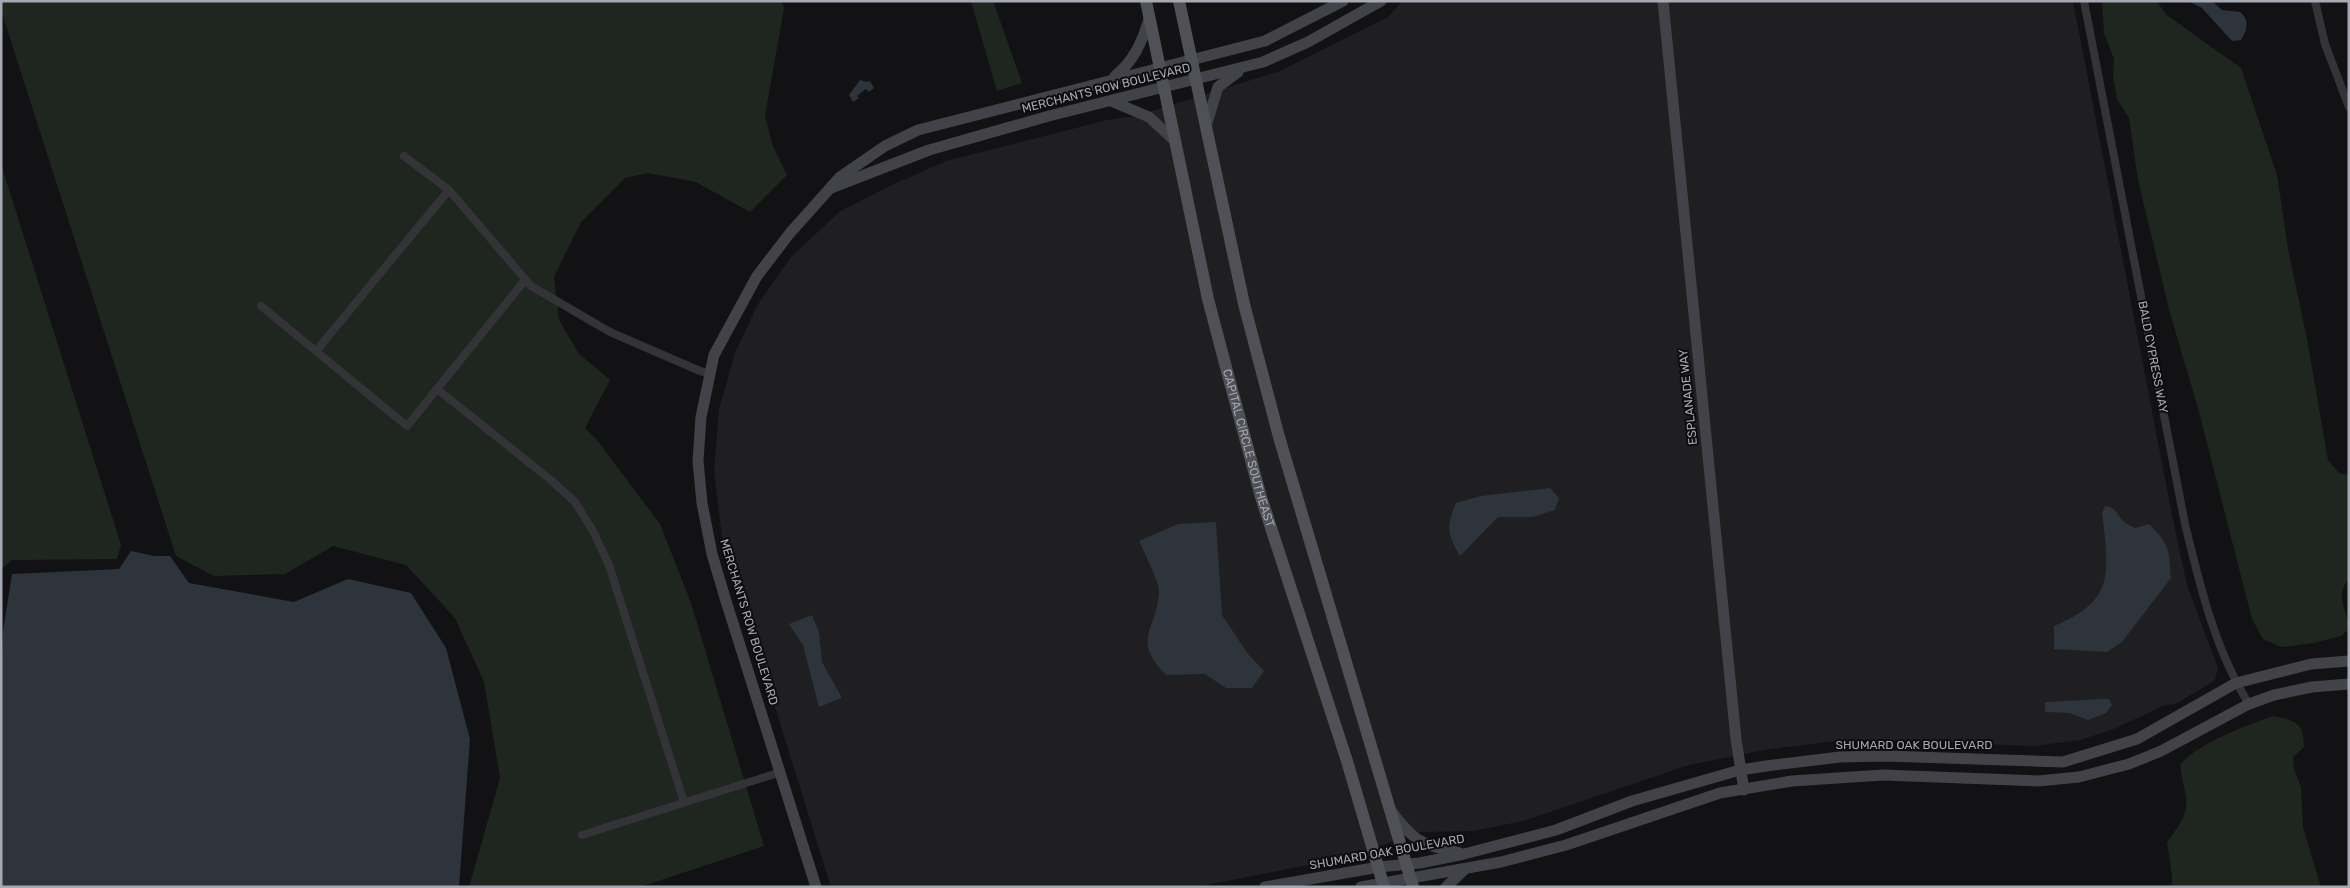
<svg xmlns="http://www.w3.org/2000/svg" width="2350" height="888" font-family="Rubik,sans-serif">
	<rect width="100%" height="100%" fill="#121214"/>
	<polygon fill="#1f1e20" points="1403,1 2073,1 2173,520 2187,585 2218,668 2215,680 2176,704 2165,705 2114,729 2080,740 2035,746 1877,740 1836,741 1765,750 1689,765 1523,821 1473,831 1421,832 1340,859 1196,887 831,887 722,537 714,471 719,409 735,353 758,304 791,257 839,212 894,184 946,161 1107,120 1136,116 1280,71 1388,17"/>
	<g fill="#1f2620">
		<polygon points="1,1 781,1 784,8 765,116 773,146 787,175 750,212 696,182 648,173 625,178 581,222 554,277 559,320 579,354 610,380 585,428 597,440 660,524 691,603 764,846 640,887 469,887 500,778 484,682 455,618 406,565 333,546 285,574 214,576 176,556 1,10"/>
		<polygon points="971,1 993,1 1022,83 997,91"/>
		<path d="M 2102,1 L 2156,1 L 2168,16 L 2241,68 L 2277,175 L 2288,249 L 2307,339 L 2328,460 L 2339,473 L 2349,475 L 2349,579 C 2333,597 2349,612 2349,629 L 2341,636 L 2314,643 L 2281,647 L 2263,639 L 2252,619 L 2198,408 L 2170,313 L 2138,180 L 2129,118 L 2117,99 L 2113,76 L 2114,59 L 2104,33 Z"/>
		<polygon points="1,164 121,545 117,559 12,560 1,569"/>
		<path d="M 2274,716 C 2296,721 2304,723 2304,747 L 2293,757 L 2294,769 L 2301,787 L 2303,827 L 2321,887 L 2172,887 L 2172,876 L 2167,842 C 2195,806 2186,805 2180,765 C 2196,744 2249,724 2274,716 Z"/>
	</g>
	<g fill="#2d343b">
		<path d="M 2188,1 L 2212,1 L 2222,10 L 2240,12 C 2250,20 2247,31 2241,40 L 2232,41 L 2202,8 Z"/>
		<polygon points="860,80 867,82 870,81 874,88 869,92 866,89 857,96 859,98 853,102 849,95"/>
		<path d="M 1550,488 L 1559,498 L 1555,510 L 1533,517 L 1498,517 L 1460,556 C 1447,534 1446,527 1456,503 L 1481,496 Z"/>
		<path d="M 2105,506 C 2117,507 2116,514 2124,522 C 2127,524 2132,526 2135,528 L 2149,524 C 2170,544 2169,551 2171,578 L 2122,642 L 2107,652 L 2054,649 L 2054,626 C 2116,600 2109,572 2102,513 Z"/>
		<path d="M 1216,522 L 1222,615 L 1248,654 L 1264,671 L 1252,688 L 1226,688 L 1205,674 L 1166,675 C 1130,638 1158,630 1159,590 C 1159,582 1143,550 1139,541 L 1178,524 Z"/>
		<polygon points="131,551 154,556 170,556 189,583 294,602 348,579 411,593 446,648 470,739 459,887 1,887 1,679 3,631 12,574 119,569"/>
		<polygon points="812,615 819,632 822,662 842,698 819,707 803,645 789,624"/>
		<polygon points="2100,699 2109,699 2112,705 2106,713 2088,720 2069,713 2045,712 2045,702"/>
	</g>
	<g fill="none" stroke-linecap="round" stroke-linejoin="round">
		<g stroke="#343438" stroke-width="8">
			<path d="M 2084,1 L 2185,524 C 2200,586 2215,650 2249,704"/>
			<polyline points="2315,1 2325,44 2349,107"/>
			<polyline points="404,156 449,190 531,286 610,332 700,371 710,373"/>
			<polyline points="261,306 407,426 525,280"/>
			<polyline points="316,351 449,190"/>
			<polyline points="437,389 552,481 575,502 593,531 609,565 684,802"/>
			<polyline points="582,835 781,772"/>
		</g>
		<g stroke="#424348" stroke-width="11">
			<polyline points="1663,1 1736,739 1744,790"/>
			<path d="M 1115,76 C 1134,61 1142,42 1149,19"/>
			<polyline points="1111,101 1149,117 1174,140"/>
			<polyline points="1206,126 1218,87 1238,72"/>
			<polyline points="831,188 929,150 1049,116 1263,62 1308,42 1381,1"/>
			<path d="M 1392,812 C 1416,844 1422,844 1460,853"/>
			<polyline points="816,887 726,601 712,554 702,503 698,461 701,417 714,355 757,276 790,233 840,177 885,146 918,130 1265,41 1343,1"/>
			<polyline points="1265,887 1379,867 1420,863 1464,854 1556,830 1632,801 1740,770 1766,766 1840,757 1886,756 2063,762 2137,739 2236,683 2311,664 2349,661"/>
			<polyline points="1361,887 1501,862 1566,845 1720,793 1792,781 1883,775 2038,781 2079,777 2129,764 2161,751 2249,704 2274,695 2312,687 2349,684"/>
			<polyline points="1446,887 1464,870"/>
		</g>
		<g stroke="#505157" stroke-width="12">
			<path id="s1" d="M 1146,1 L 1208,299 L 1228,375 L 1261,497 L 1347,761 L 1384,887"/>
			<polyline points="1179,1 1244,304 1279,437 1413,887"/>
		</g>
	</g>
	<g text-anchor="middle" dominant-baseline="central" stroke-width="4" stroke-linejoin="round" paint-order="stroke">
		<g font-size="12" fill="#a6a8b2" stroke="#0d0d0f">
			<text transform="translate(1106 88) rotate(-14)">MERCHANTS ROW BOULEVARD</text>
			<text transform="translate(2153 357) rotate(79)">BALD CYPRESS WAY</text>
			<text transform="translate(1688 397) rotate(-96)">ESPLANADE WAY</text>
			<text stroke="none"><textPath href="#s1" startOffset="459">CAPITAL CIRCLE SOUTHEAST</textPath></text>
			<text transform="translate(749 622) rotate(73)">MERCHANTS ROW BOULEVARD</text>
			<text x="1914" y="745">SHUMARD OAK BOULEVARD</text>
			<text transform="translate(1387 852) rotate(-10)">SHUMARD OAK BOULEVARD</text>
		</g>
	</g>
	<rect width="2350" height="888" fill="none" stroke="#a6a8b2" stroke-width="5"/>
</svg>
